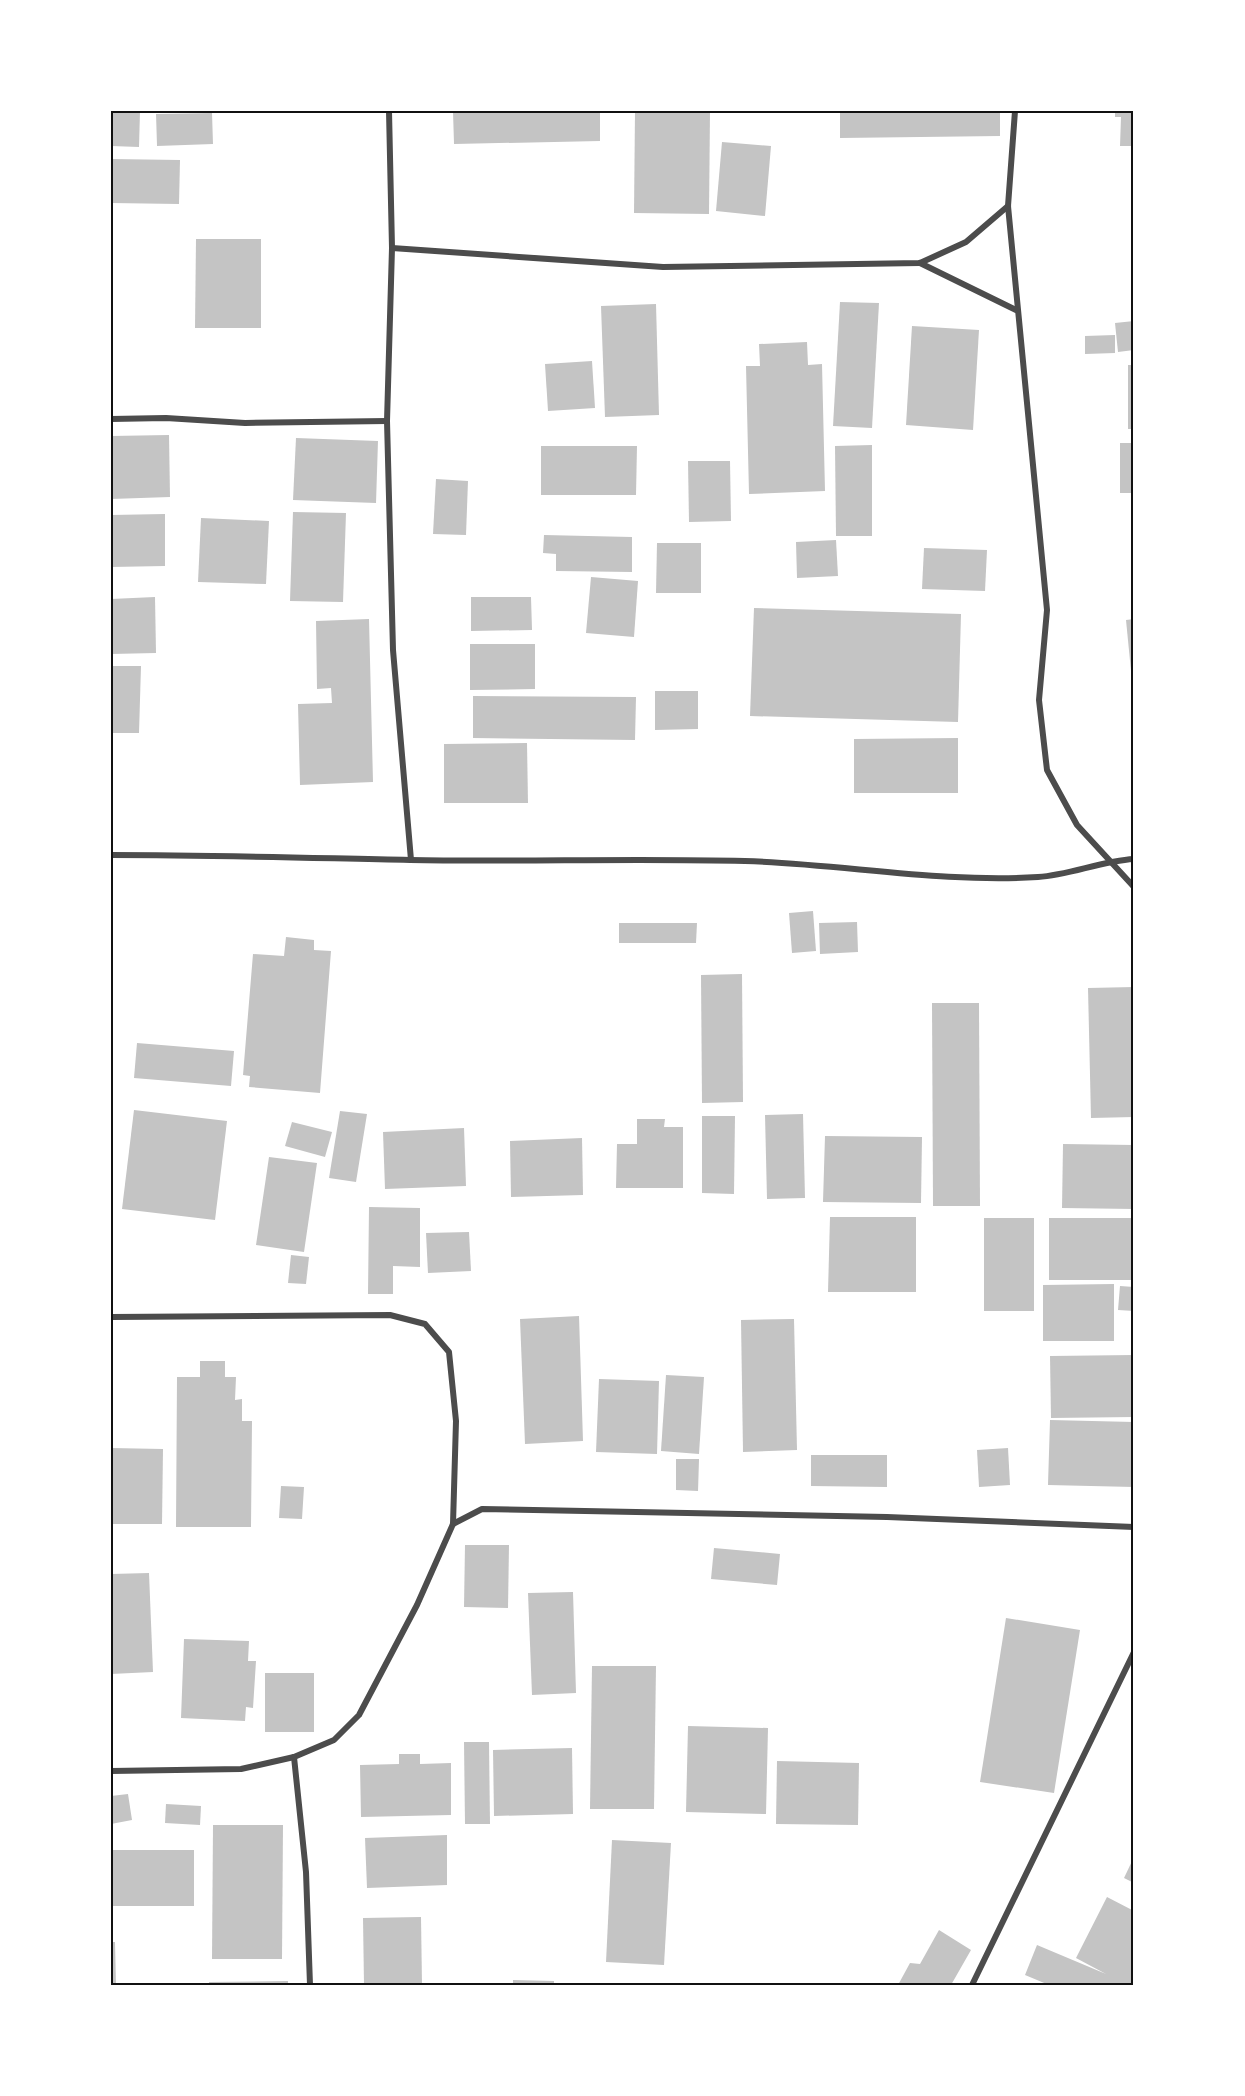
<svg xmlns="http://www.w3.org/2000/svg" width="1245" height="2096" font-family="'Noto Sans',sans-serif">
	<rect width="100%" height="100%" fill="#fff"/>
	<g fill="#c4c4c4">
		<polygon points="111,111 140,111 139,147 111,146"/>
		<polygon points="453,111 600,111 600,141 454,144"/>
		<polygon points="635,111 710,111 709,214 634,213"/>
		<polygon points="840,111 1000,111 1000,136 840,138"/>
		<polygon points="1115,111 1134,111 1134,146 1120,146 1121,117 1115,117"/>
		<polygon points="212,113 213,144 157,146 156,114"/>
		<polygon points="722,142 771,146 765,216 716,211"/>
		<polygon points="111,159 180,160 179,204 111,203"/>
		<polygon points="196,239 261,239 261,328 195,328"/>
		<polygon points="840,302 879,303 872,428 833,426"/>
		<polygon points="656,304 659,415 605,417 601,306"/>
		<polygon points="1134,321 1134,350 1118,352 1115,323"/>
		<polygon points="912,326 979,330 973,430 906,425"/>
		<polygon points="1115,335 1115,353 1085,354 1085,336"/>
		<polygon points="807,342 808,365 822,364 825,491 749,494 746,366 760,366 759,344"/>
		<polygon points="592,361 595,408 548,411 545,364"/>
		<rect x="1128" y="365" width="6" height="64"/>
		<polygon points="169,435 170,497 111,499 111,436"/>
		<polygon points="296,438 378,441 376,503 293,500"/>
		<rect x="1120" y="443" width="14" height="50"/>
		<polygon points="872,445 872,536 836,536 835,446"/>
		<polygon points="541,446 637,446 636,495 541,495"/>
		<polygon points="688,461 730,461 731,521 689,522"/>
		<polygon points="436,479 468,481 466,535 433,534"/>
		<polygon points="293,512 346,513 343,602 290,601"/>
		<polygon points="165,514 165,566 111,567 111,515"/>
		<polygon points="201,518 269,521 266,584 198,582"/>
		<polygon points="544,535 632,537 632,572 556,571 556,554 543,553"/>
		<polygon points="836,540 838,576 797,578 796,542"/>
		<polygon points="657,543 701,543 701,593 656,593"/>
		<polygon points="924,548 987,550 985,591 922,589"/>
		<polygon points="591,577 638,581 634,637 586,633"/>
		<polygon points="155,597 156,653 111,654 111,599"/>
		<polygon points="471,597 531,597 532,630 471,631"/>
		<polygon points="754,608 961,614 958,722 750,716"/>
		<polygon points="369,619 373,782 300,785 298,704 332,703 331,688 317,689 316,621"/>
		<polygon points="1134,619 1134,681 1132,681 1126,620"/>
		<polygon points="470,644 535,644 535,689 470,690"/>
		<polygon points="111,666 141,666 139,733 111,733"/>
		<polygon points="655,691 698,691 698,729 655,730"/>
		<polygon points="473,696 636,697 635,740 473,738"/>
		<polygon points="958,738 958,793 854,793 854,739"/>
		<polygon points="527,743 528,803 444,803 444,744"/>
		<polygon points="813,911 816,951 792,953 789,913"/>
		<polygon points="857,922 858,952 820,954 819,923"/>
		<polygon points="619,923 697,923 696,943 619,943"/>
		<polygon points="286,937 314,940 314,950 331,951 320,1093 249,1087 250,1076 243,1075 253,954 284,956"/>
		<polygon points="742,974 743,1102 702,1103 701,975"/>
		<polygon points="1134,987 1134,1117 1091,1118 1088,988"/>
		<polygon points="932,1003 979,1003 980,1206 933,1206"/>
		<polygon points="137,1043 234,1051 231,1086 134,1078"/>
		<polygon points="134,1110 227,1121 215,1220 122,1209"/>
		<polygon points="340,1111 367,1114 356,1182 329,1178"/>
		<polygon points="803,1114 805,1198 767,1199 765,1115"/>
		<polygon points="702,1116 735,1116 734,1194 702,1193"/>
		<polygon points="637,1119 665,1119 664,1127 683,1127 683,1188 616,1188 617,1144 637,1144"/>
		<polygon points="292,1122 332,1132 325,1157 285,1146"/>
		<polygon points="464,1128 466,1186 385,1189 383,1132"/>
		<polygon points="825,1136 922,1137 921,1203 823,1202"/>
		<polygon points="582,1138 583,1195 511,1197 510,1141"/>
		<polygon points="1063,1144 1134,1145 1134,1209 1062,1208"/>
		<polygon points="269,1157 317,1163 304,1252 256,1245"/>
		<polygon points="369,1207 420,1208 420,1267 393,1266 393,1294 368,1294"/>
		<polygon points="830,1217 916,1217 916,1292 828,1292"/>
		<rect x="984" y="1218" width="50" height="93"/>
		<rect x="1049" y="1218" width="85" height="62"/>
		<polygon points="469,1232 471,1271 428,1273 426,1233"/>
		<polygon points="291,1255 309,1257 306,1284 288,1283"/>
		<polygon points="1114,1284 1114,1341 1043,1341 1043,1285"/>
		<polygon points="1120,1286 1134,1287 1134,1311 1118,1310"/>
		<polygon points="579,1316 583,1441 525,1444 520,1319"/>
		<polygon points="794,1319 797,1450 743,1452 741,1320"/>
		<polygon points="1134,1355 1134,1417 1051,1418 1050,1356"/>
		<polygon points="200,1361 225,1361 225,1377 236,1377 235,1400 242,1399 242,1421 252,1421 251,1527 176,1527 177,1377 200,1377"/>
		<polygon points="666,1375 704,1377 699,1454 661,1451"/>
		<polygon points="599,1379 659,1381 657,1454 596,1452"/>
		<polygon points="1050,1420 1134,1422 1134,1487 1048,1485"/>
		<polygon points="111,1448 163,1449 162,1524 111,1524"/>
		<polygon points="1008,1448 1010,1485 979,1487 977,1450"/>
		<polygon points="811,1455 887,1455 887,1487 811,1486"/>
		<polygon points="676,1459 699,1459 698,1491 676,1490"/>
		<polygon points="281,1486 304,1487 302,1519 279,1518"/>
		<polygon points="465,1545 509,1545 508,1608 464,1607"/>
		<polygon points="714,1548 780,1554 777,1585 711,1579"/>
		<polygon points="149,1573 153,1672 111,1674 111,1574"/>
		<polygon points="573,1592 576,1693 532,1695 528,1593"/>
		<polygon points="1006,1618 1080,1630 1054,1793 980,1782"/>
		<polygon points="184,1639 249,1641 248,1661 256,1661 253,1708 246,1707 245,1721 181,1718"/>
		<polygon points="592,1666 656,1666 654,1809 590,1809"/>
		<rect x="265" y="1673" width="49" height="59"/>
		<polygon points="688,1726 768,1728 766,1814 686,1812"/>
		<polygon points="464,1742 489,1742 490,1824 465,1824"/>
		<polygon points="572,1748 573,1814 494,1816 493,1750"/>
		<polygon points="399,1754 420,1754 420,1764 451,1763 451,1815 361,1817 360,1765 399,1764"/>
		<polygon points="777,1761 859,1763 858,1825 776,1824"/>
		<polygon points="128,1794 132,1820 111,1824 111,1796"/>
		<polygon points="166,1804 201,1806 200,1825 165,1823"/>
		<polygon points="213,1825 283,1825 282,1959 212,1959"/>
		<polygon points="447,1835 447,1885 367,1888 365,1838"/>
		<polygon points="612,1840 671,1843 664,1965 606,1962"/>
		<rect x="113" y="1850" width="81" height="56"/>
		<polygon points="1134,1857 1134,1883 1124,1878"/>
		<polygon points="1107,1897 1134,1911 1134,1985 1049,1985 1025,1975 1037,1945 1106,1974 1076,1958"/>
		<polygon points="421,1917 422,1985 364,1985 363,1918"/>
		<polygon points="939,1930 971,1950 951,1985 898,1985 910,1963 920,1964"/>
		<polygon points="111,1942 115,1942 116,1985 111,1985"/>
		<polygon points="513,1980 554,1981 554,1985 513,1985"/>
		<polygon points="288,1981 288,1985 209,1985 209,1982"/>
	</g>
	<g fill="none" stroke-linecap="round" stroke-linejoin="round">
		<g stroke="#4c4c4c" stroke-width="6">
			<polyline points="389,111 392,248 387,421 393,650 411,860"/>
			<polyline points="1015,111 1008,206 1047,610 1039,700 1047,770 1077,825 1134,887"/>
			<polyline points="392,248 663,267 920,263 966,242 1008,206"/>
			<polyline points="920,263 1016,310"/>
			<polyline points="111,419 166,418 245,423 387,421"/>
			<path d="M 111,855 C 211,855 310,858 410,860 C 522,862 633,858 745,861 C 843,864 940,883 1038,877 C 1070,875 1101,861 1134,859"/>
			<polyline points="111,1317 390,1315 425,1324 449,1352 456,1421 453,1524 417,1605 359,1715 334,1740 294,1757 241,1769 111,1771"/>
			<polyline points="453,1524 482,1509 887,1517 1134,1527"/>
			<polyline points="294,1757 306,1872 310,1985"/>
			<polyline points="972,1985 1134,1652"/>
		</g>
	</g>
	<rect width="1245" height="2096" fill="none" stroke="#ffffff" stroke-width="225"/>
	<rect x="112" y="112" width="1020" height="1872" fill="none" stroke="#111" stroke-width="2"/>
</svg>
